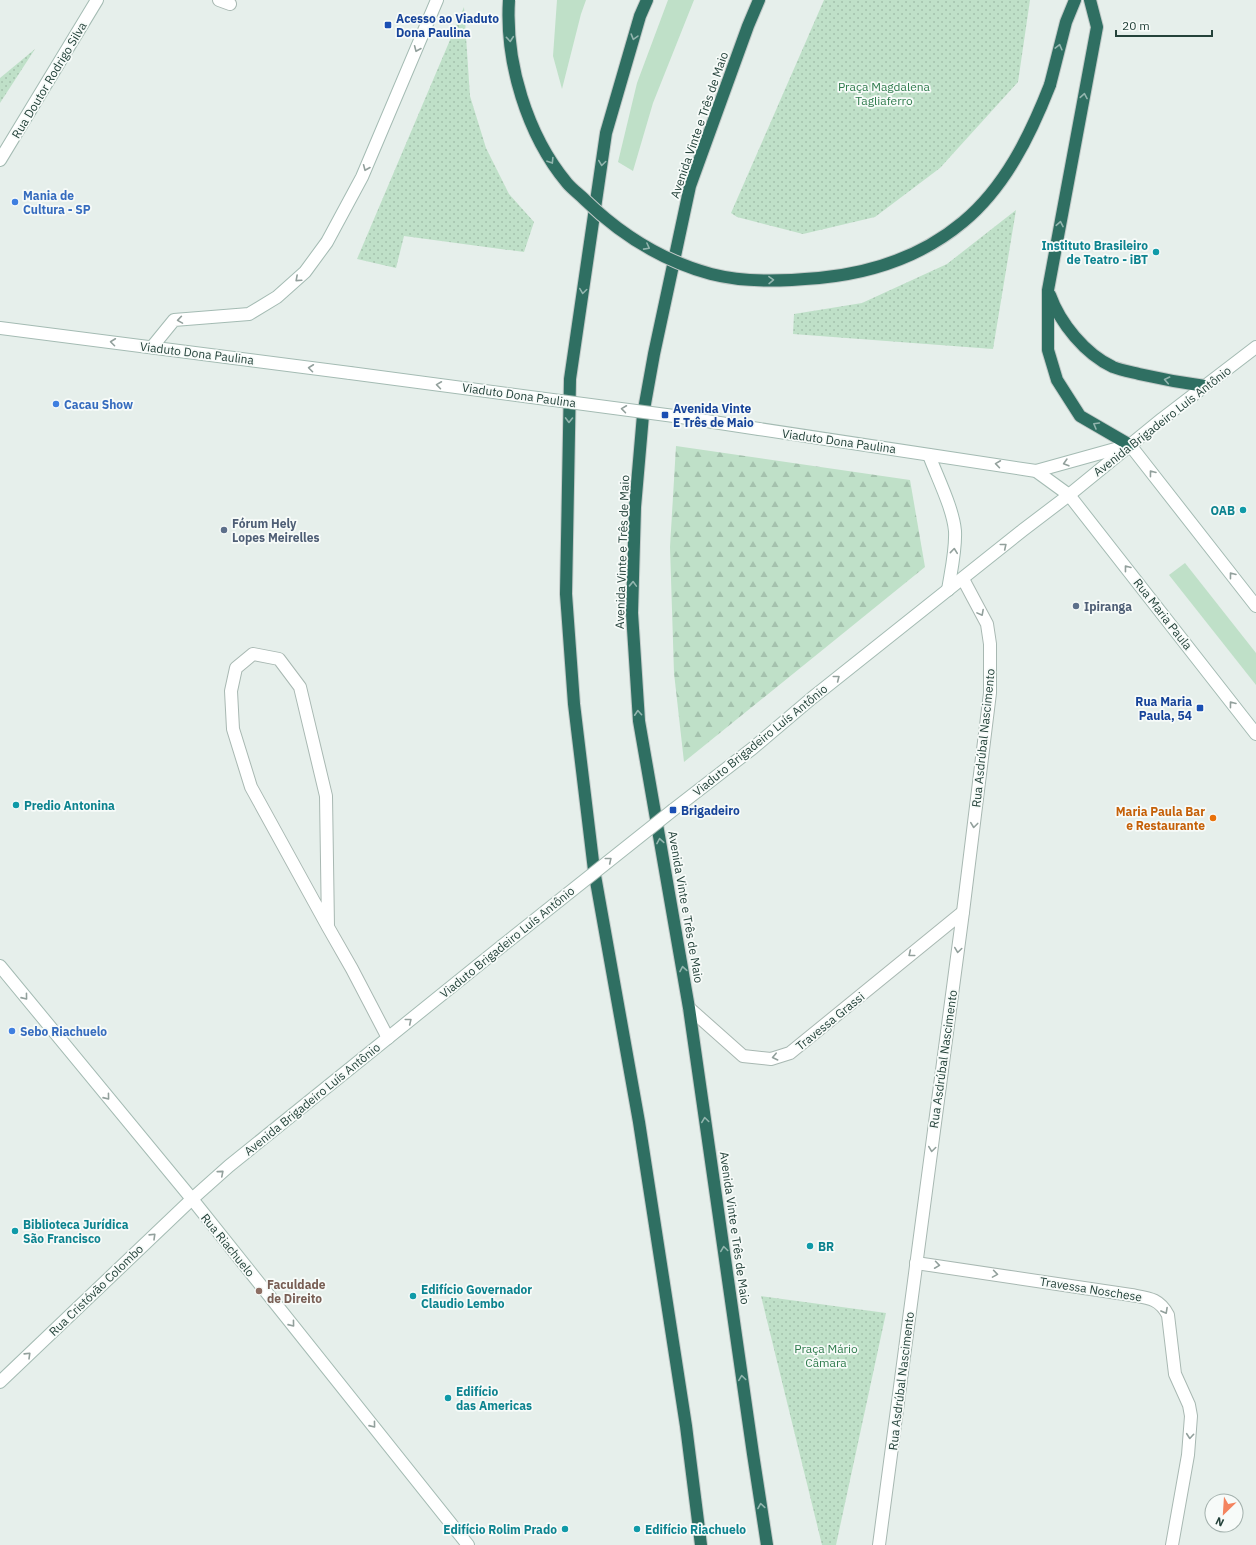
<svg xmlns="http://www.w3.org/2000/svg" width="1256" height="1545" font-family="'IBM Plex Sans',sans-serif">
	<defs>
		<pattern id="forest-firs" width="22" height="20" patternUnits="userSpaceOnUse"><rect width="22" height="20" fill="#bfe0c8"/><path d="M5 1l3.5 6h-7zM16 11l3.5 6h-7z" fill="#a4c1ad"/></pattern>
		<pattern id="park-dots" width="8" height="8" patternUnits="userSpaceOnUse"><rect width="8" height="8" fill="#bfe0c8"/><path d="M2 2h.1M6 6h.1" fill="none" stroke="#a4c1ad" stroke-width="1.8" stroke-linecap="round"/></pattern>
	</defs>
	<rect width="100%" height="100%" fill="#e6efeb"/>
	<polygon fill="url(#forest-firs)" points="676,446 910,480 925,567 684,762 674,673 670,547"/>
	<g fill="url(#park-dots)">
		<polygon points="824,0 1030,0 1018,82 940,168 875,217 803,234 737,217 731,213"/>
		<polygon points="464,7 470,96 486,148 509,194 534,222 524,252 404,236 396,268 357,259"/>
		<polygon points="35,49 0,103 0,78"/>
		<polygon points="1016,210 993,349 793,334 794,314 862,303 947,264"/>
		<polygon points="761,1296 886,1313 836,1545 822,1545"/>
	</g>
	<g fill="#bfe0c8">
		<polygon points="557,0 586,0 581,14 562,89 553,56"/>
		<polygon points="668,0 694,0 653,103 633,171 618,162 637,83"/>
		<polygon points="1185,563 1256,653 1256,685 1169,575"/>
	</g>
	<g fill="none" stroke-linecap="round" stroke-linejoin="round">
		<defs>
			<g id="lane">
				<polyline points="219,0 230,4"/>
				<polyline points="328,927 326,796 300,687 279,659 253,654 236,668 231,691 233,729 251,787 328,927 352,969 388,1038"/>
				<path d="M 916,1263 L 1131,1295 C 1148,1298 1159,1298 1168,1315 L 1175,1374 L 1189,1405 L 1191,1416 L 1188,1455 L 1172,1545"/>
			</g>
			<g id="street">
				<polyline points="689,1008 743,1056 771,1059 790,1053 963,912"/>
				<polyline points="879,1545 963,912 990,693 990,644 987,624 963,579"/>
			</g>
			<g id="secondary">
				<polyline points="0,160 97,0"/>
				<polyline points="0,328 350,373"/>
				<polyline points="152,347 174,320 249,314 277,297 305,272 327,242 362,177 437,0"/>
				<polyline points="759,429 1036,471 1069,495 1256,734"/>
				<polyline points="1130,445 1256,606"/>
				<path d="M 929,455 C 937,477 953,508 955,531 C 956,550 951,571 948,590"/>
				<polyline points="1036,471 1126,446"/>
				<polyline points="673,810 753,748 812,698 1023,530 1069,495 1162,419 1256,347"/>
				<polyline points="0,966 192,1199 468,1545"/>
				<polyline points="0,1382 192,1199 229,1166 502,946"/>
			</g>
			<g id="highway">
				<polyline points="647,0 640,16 606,133 570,379 566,594 574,704 594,870 639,1122 686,1426 701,1545"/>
				<polyline points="759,0 748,26 690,186 654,354 643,415 635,507 632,613 639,721 689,1008 753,1454 767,1545"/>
				<polyline points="1090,0 1097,27 1048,290 1048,350 1057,380 1080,416 1130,445"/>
				<polyline points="1050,85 1066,22 1075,0"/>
				<path d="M 1050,295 C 1060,323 1085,354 1113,367 C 1121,370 1131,372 1139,374 C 1161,379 1183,383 1205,386"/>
			</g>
		</defs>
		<use href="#lane" stroke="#a8b8b2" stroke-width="14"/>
		<use href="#street" stroke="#a8b8b2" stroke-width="14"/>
		<use href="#secondary" stroke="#a4bbb3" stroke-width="14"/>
		<use href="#highway" stroke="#c2cac8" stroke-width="14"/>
		<use href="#lane" stroke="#fff" stroke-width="12"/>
		<use href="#street" stroke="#fff" stroke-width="12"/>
		<use href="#secondary" stroke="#fff" stroke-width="12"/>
		<use href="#highway" stroke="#2f6f62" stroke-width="12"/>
		<defs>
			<g id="secondary-bridge">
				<polyline points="350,373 674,416 759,429"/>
				<polyline points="502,946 673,810"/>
			</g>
			<path id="highway-bridge" d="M 509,0 C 505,62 527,135 567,183 C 572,189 579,194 585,200 C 620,234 663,261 711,274 C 746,283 784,281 819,278 C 872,273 921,257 963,222 C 1005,187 1030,136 1050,85"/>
		</defs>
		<use href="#secondary-bridge" stroke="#a4bbb3" stroke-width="14" stroke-linecap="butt"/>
		<use href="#highway-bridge" stroke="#c2cac8" stroke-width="14" stroke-linecap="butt"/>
		<use href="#secondary-bridge" stroke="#fff" stroke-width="12"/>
		<use href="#highway-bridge" stroke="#2f6f62" stroke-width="12"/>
	</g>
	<defs><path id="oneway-chevron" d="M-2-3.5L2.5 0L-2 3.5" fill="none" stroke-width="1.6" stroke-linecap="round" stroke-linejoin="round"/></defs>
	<g stroke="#93b5ae">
		<use href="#oneway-chevron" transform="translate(634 37) rotate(106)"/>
		<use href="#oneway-chevron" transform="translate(510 39) rotate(85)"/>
		<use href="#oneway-chevron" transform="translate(1059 47) rotate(-76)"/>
		<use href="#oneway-chevron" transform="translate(1084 96) rotate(-80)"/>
		<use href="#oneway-chevron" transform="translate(551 161) rotate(58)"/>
		<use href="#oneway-chevron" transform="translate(602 163) rotate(98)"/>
		<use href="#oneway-chevron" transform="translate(1060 224) rotate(-79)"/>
		<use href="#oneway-chevron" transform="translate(647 247) rotate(28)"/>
		<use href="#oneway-chevron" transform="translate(771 280) rotate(-1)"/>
		<use href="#oneway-chevron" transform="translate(583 291) rotate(98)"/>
		<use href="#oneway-chevron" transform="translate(1167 380) rotate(-168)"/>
		<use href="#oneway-chevron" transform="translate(569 420) rotate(91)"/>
		<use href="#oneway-chevron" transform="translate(1096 425) rotate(-150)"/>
		<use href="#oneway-chevron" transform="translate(633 584) rotate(-88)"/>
		<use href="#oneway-chevron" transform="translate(638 713) rotate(-94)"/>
		<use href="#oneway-chevron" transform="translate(660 841) rotate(-100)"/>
		<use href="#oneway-chevron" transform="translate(683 969) rotate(-100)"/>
		<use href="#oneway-chevron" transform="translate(705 1120) rotate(-98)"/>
		<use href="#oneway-chevron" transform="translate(724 1249) rotate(-98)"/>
		<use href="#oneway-chevron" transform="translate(742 1378) rotate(-98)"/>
		<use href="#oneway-chevron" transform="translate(761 1506) rotate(-99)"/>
	</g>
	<g stroke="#92a09c">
		<use href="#oneway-chevron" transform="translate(417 49) rotate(113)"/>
		<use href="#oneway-chevron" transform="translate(366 168) rotate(113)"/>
		<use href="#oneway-chevron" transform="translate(298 279) rotate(138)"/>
		<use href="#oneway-chevron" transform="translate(180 320) rotate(171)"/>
		<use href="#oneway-chevron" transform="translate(113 342) rotate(-173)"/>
		<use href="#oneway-chevron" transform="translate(311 368) rotate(-173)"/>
		<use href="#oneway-chevron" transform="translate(439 385) rotate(-172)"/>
		<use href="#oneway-chevron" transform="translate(624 409) rotate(-172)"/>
		<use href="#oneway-chevron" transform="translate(1066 463) rotate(164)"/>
		<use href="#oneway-chevron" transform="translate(998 464) rotate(-172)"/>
		<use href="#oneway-chevron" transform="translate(1152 473) rotate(-128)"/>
		<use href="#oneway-chevron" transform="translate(1004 546) rotate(-39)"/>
		<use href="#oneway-chevron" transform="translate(954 551) rotate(-84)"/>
		<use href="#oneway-chevron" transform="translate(1127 568) rotate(-128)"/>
		<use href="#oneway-chevron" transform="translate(1232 575) rotate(-128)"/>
		<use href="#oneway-chevron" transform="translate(981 613) rotate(62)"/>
		<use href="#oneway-chevron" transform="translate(837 678) rotate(-38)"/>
		<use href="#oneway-chevron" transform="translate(1232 704) rotate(-128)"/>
		<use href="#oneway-chevron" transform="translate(974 825) rotate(97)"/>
		<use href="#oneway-chevron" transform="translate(609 860) rotate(-39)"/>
		<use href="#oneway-chevron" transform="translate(958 950) rotate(98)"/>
		<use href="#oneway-chevron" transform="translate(911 954) rotate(141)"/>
		<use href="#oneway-chevron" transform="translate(25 997) rotate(51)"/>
		<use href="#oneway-chevron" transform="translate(409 1021) rotate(-39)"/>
		<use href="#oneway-chevron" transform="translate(775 1057) rotate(167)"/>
		<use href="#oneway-chevron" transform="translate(107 1097) rotate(51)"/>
		<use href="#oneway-chevron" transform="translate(932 1149) rotate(98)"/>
		<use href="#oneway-chevron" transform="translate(221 1173) rotate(-41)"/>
		<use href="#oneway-chevron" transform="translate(153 1236) rotate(-44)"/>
		<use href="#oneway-chevron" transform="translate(937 1265) rotate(8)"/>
		<use href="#oneway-chevron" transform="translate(995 1274) rotate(9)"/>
		<use href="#oneway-chevron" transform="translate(1165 1311) rotate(61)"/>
		<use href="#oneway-chevron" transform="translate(292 1324) rotate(51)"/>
		<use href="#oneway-chevron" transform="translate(28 1355) rotate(-44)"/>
		<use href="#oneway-chevron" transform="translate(373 1425) rotate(51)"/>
		<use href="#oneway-chevron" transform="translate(1190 1436) rotate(95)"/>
	</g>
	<g fill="#1a4fb4" stroke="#f7fbf9" stroke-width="1.5">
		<rect x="384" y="21" width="8" height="8" rx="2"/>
		<rect x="661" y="411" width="8" height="8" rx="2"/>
		<rect x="1196" y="704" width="8" height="8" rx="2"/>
		<rect x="669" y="806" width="8" height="8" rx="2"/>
	</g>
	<g fill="#3f7fe0" stroke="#f7fbf9" stroke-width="1.5">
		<circle cx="15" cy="202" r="4"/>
		<circle cx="56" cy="404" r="4"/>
		<circle cx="12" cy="1031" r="4"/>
	</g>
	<g fill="#0f9aa8" stroke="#f7fbf9" stroke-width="1.5">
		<circle cx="1156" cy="252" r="4"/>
		<circle cx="1243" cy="510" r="4"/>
		<circle cx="16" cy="805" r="4"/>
		<circle cx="15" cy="1231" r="4"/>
		<circle cx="810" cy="1246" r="4"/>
		<circle cx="413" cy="1296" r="4"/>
		<circle cx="448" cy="1398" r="4"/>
		<circle cx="565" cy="1529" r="4"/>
		<circle cx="637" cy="1529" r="4"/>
	</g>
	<g fill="#5c6f8a" stroke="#f7fbf9" stroke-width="1.5">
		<circle cx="224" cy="530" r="4"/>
		<circle cx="1076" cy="606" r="4"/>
	</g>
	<circle fill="#e8710a" stroke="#f7fbf9" stroke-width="1.5" cx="1213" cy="818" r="4"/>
	<circle fill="#8d6e63" stroke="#f7fbf9" stroke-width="1.5" cx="259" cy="1291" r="4"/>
	<g text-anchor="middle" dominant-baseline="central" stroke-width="3.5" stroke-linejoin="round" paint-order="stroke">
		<g font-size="12" font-weight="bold" fill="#164399" stroke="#f7fbf9" text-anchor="start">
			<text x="396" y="18">Acesso ao Viaduto<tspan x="396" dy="14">Dona Paulina</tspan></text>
			<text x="673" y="408">Avenida Vinte<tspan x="673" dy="14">E Três de Maio</tspan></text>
			<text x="1192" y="701" text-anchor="end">Rua Maria<tspan x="1192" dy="14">Paula, 54</tspan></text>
			<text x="681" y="810">Brigadeiro</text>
		</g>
		<g font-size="12" fill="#24423a" stroke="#f7fbf9">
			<text transform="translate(49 80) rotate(-59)">Rua Doutor Rodrigo Silva</text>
			<text transform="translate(699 125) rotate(-71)">Avenida Vinte e Três de Maio</text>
			<text transform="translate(197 353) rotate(7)">Viaduto Dona Paulina</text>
			<text transform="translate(519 395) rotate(8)">Viaduto Dona Paulina</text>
			<text transform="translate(1162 421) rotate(-38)">Avenida Brigadeiro Luís Antônio</text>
			<text transform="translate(839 441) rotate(8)">Viaduto Dona Paulina</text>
			<text transform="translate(622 552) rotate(-88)">Avenida Vinte e Três de Maio</text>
			<text transform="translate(1163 614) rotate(52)">Rua Maria Paula</text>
			<text transform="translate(983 738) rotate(-84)">Rua Asdrúbal Nascimento</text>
			<text transform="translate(760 740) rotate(-39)">Viaduto Brigadeiro Luís Antônio</text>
			<text transform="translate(686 907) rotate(80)">Avenida Vinte e Três de Maio</text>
			<text transform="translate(507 942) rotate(-39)">Viaduto Brigadeiro Luís Antônio</text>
			<text transform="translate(830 1021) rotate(-39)">Travessa Grassi</text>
			<text transform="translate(943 1059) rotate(-82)">Rua Asdrúbal Nascimento</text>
			<text transform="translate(312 1099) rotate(-39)">Avenida Brigadeiro Luís Antônio</text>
			<text transform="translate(735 1228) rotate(82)">Avenida Vinte e Três de Maio</text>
			<text transform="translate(228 1245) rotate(51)">Rua Riachuelo</text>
			<text transform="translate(1091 1289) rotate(9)">Travessa Noschese</text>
			<text transform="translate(96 1290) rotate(-44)">Rua Cristóvão Colombo</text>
			<text transform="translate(901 1381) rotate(-83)">Rua Asdrúbal Nascimento</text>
		</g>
		<g font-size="12" fill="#2d7a4b" stroke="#f7fbf9">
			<text x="884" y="86">Praça Magdalena<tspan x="884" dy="14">Tagliaferro</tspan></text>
			<text x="826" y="1348">Praça Mário<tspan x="826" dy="14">Câmara</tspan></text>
		</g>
		<g font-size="12" font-weight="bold" fill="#366cbe" stroke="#f7fbf9" text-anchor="start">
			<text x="23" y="195">Mania de<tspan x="23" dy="14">Cultura - SP</tspan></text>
			<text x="64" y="404">Cacau Show</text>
			<text x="20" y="1031">Sebo Riachuelo</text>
		</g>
		<g font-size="12" font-weight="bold" fill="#0d838f" stroke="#f7fbf9" text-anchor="start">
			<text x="1148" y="245" text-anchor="end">Instituto Brasileiro<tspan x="1148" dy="14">de Teatro - iBT</tspan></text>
			<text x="1235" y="510" text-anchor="end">OAB</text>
			<text x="24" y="805">Predio Antonina</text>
			<text x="23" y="1224">Biblioteca Jurídica<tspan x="23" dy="14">São Francisco</tspan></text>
			<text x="818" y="1246">BR</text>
			<text x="421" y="1289">Edifício Governador<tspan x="421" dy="14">Claudio Lembo</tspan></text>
			<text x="456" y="1391">Edifício<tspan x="456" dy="14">das Americas</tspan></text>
			<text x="557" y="1529" text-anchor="end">Edifício Rolim Prado</text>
			<text x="645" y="1529">Edifício Riachuelo</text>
		</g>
		<g font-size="12" font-weight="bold" fill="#4e5e75" stroke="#f7fbf9" text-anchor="start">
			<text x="232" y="523">Fórum Hely<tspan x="232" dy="14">Lopes Meirelles</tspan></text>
			<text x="1084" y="606">Ipiranga</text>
		</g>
		<g font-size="12" font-weight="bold" fill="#c56008" stroke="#f7fbf9" text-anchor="end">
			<text x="1205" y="811">Maria Paula Bar<tspan x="1205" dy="14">e Restaurante</tspan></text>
		</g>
		<g font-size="12" font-weight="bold" fill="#785e54" stroke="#f7fbf9" text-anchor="start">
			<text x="267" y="1284">Faculdade<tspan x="267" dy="14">de Direito</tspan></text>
		</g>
	</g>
	<g transform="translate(1224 1513) rotate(205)"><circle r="19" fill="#f7fbf9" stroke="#a3b1ad"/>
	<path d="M0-3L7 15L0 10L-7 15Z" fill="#f4845f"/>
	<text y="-6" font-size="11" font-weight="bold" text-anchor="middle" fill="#24423a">N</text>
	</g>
	<path d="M1116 30v6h96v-6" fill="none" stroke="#24423a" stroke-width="2"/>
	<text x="1122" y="30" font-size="12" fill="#24423a" stroke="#f7fbf9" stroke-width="3" paint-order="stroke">20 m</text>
</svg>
